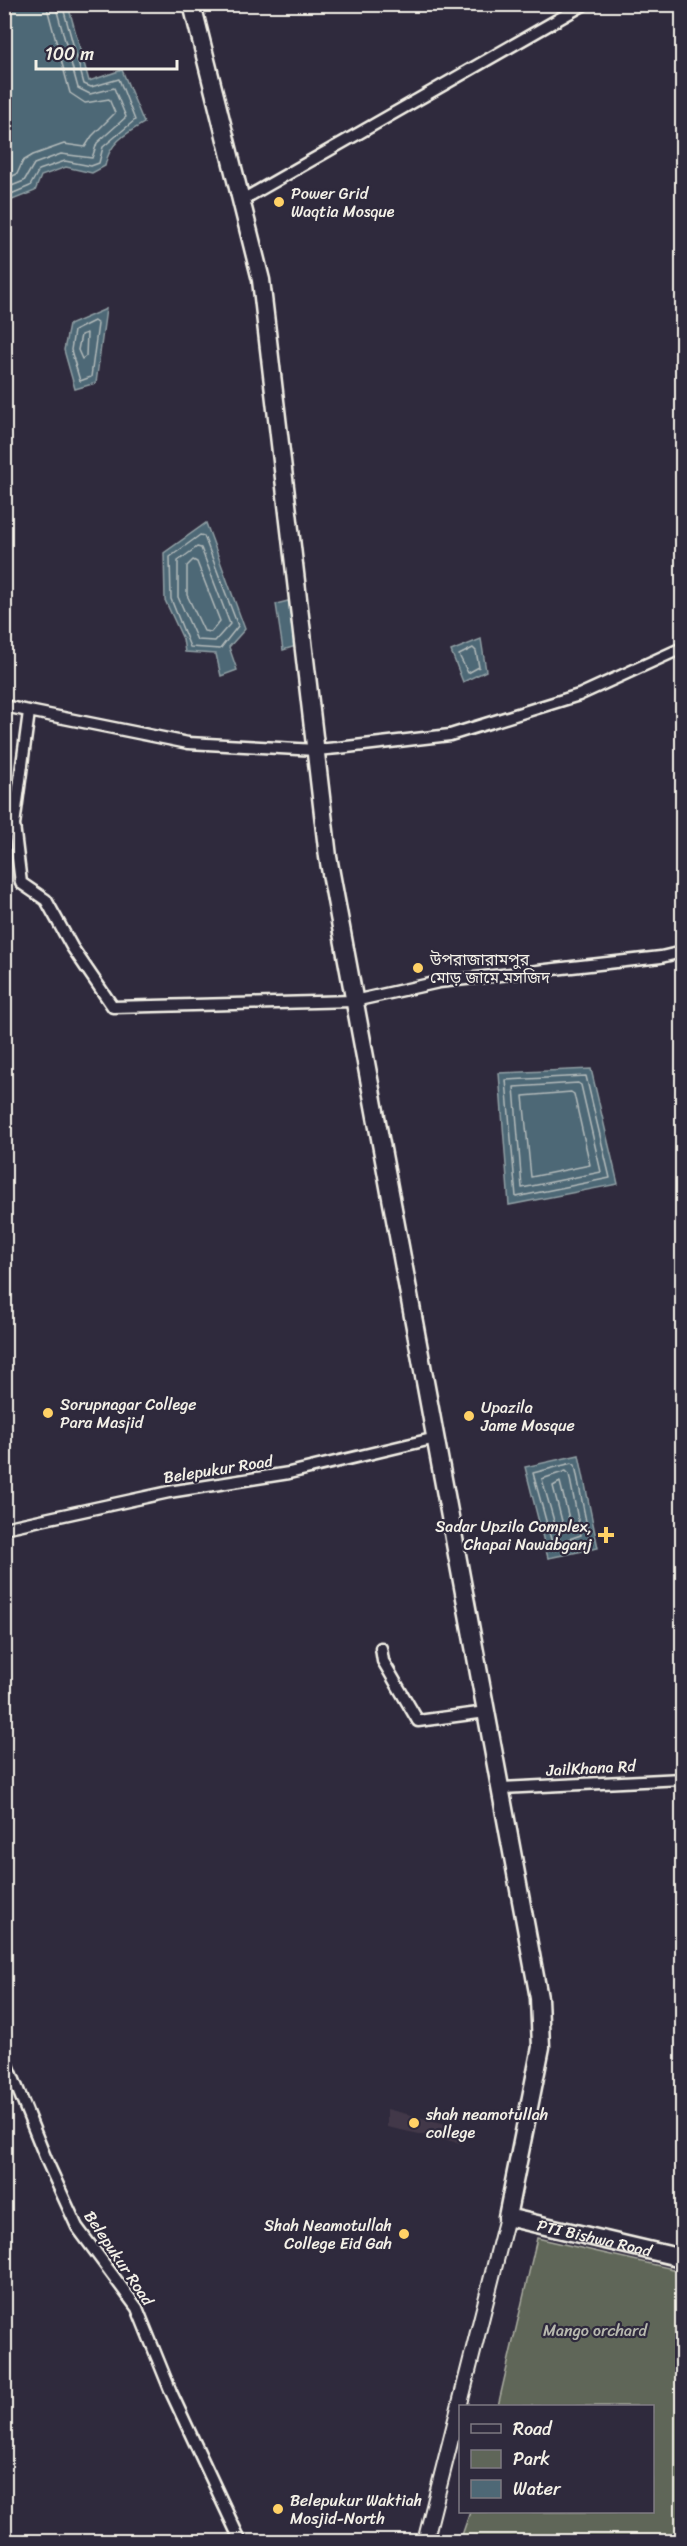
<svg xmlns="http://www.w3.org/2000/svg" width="687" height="2546" font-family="Sriracha,'Noto Sans Bengali',sans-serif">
	<rect width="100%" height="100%" fill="#2f2a3d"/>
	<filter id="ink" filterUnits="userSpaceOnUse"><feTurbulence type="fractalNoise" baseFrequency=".0167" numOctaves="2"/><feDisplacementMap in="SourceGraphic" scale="12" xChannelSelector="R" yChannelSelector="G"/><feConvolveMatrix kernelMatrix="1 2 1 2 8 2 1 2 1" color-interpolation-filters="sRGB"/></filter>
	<g filter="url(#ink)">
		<polygon fill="#423848" points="387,2109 462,2128 460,2143 387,2127"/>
		<polygon fill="#5f6659" stroke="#aaaca0" stroke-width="1.5" points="537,2238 682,2271 682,2541 460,2541 470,2512 652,2512 652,2406 498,2406"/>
		<g fill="#4e6876" stroke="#909fa4" stroke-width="1.5">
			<path d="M 4,5 L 68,5 L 89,81 L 122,70 L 144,123 C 125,134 109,143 105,166 L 92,173 L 66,167 L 41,176 L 35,191 L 5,203 Z"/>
			<polygon points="106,309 96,383 75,389 64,350 69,325"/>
			<polygon points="206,523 245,629 229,647 237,670 221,676 216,654 185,652 183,639 165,600 164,553"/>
			<polygon points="292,600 299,645 283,650 276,604"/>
			<polygon points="481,639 486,671 463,682 451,651"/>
			<polygon points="591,1069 618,1184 509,1205 499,1073"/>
			<polygon points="579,1455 598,1548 548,1558 525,1467"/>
		</g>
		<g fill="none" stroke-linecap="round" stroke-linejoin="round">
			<g stroke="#b2baba" stroke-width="1.5">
				<polyline points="4,180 17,174 23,161 33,155 64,144 85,147 92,136 115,113 109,99 85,103 70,93 46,4"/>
				<polyline points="4,189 24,181 34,164 61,154 92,158 97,143 126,117 114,88 90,94 78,88 55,4"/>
				<polyline points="4,197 30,186 39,170 65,161 91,166 99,163 103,147 135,120 119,79 91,87 84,84 62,4"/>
				<polygon points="94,321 98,324 91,377 80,381 71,350 74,331"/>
				<polygon points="87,333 86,356 82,359 78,350 81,335"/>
				<polygon points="200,535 204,536 238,626 220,649 190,647 171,599 170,557"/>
				<polygon points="197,547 201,548 230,624 215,641 197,640 178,597 178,561"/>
				<polygon points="193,560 197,562 220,621 211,632 204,631 187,595 187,566"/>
				<polygon points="473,648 476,651 479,667 468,673 459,655"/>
				<polygon points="586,1076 610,1178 516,1197 506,1080"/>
				<polygon points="578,1083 581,1085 601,1172 522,1188 514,1087"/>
				<polygon points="571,1092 574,1094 590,1165 531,1177 523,1096"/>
				<polygon points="572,1463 575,1465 590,1542 554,1550 533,1473"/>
				<polygon points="566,1471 569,1474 581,1535 560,1542 542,1479"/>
				<polygon points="560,1482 571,1527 568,1531 564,1529 553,1486"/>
			</g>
			<defs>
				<g id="minor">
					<polyline points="242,200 585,4"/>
					<polyline points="4,706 188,743 316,750 338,748 450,735 579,695 682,648"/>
					<polyline points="29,712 14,825 21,883 46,900 72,947 113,1007 354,1001 439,982 661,957 682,952"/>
					<polyline points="4,1528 169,1492 289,1473 436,1438"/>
					<polyline points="381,1648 383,1661 418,1721 486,1712"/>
					<polyline points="502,1788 682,1779"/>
					<polyline points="4,2055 46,2159 77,2227 137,2308 171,2392 241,2542"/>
				</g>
				<polyline id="major" points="425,2542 507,2217"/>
				<g id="highway">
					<path id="s1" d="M 192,4 L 261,280 L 328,857 L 539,1998 L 541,2047 L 507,2217 L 682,2258"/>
				</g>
			</defs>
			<use href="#minor" stroke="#f4f1e8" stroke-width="15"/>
			<use href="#major" stroke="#f4f1e8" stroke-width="18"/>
			<use href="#highway" stroke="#f4f1e8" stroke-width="21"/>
			<use href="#minor" stroke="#2f2a3d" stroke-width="10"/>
			<use href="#major" stroke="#2f2a3d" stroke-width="14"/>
			<use href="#highway" stroke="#2f2a3d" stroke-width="16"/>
		</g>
	</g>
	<g fill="#ffd166" stroke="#2f2a3d" stroke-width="2">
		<circle cx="279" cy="202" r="6"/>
		<circle cx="418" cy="968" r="6"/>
		<circle cx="48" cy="1413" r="6"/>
		<circle cx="469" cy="1416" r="6"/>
		<path d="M603 1526h6v6h6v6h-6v6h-6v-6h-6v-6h6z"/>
		<circle cx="414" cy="2123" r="6"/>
		<circle cx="404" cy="2234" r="6"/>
		<circle cx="278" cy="2509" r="6"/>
	</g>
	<g text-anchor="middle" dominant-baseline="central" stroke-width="4.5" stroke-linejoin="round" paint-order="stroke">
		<g font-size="16" fill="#f4f1e8" stroke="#2f2a3d" text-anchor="start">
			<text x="291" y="193">Power Grid<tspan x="291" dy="18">Waqtia Mosque</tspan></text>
			<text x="430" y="959">উপরাজারামপুর<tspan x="430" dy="18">মোড় জামে মসজিদ</tspan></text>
			<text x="60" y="1404">Sorupnagar College<tspan x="60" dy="18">Para Masjid</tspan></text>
			<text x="481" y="1407">Upazila<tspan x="481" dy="18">Jame Mosque</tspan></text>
			<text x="592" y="1526" text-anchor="end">Sadar Upzila Complex,<tspan x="592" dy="18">Chapai Nawabganj</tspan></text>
			<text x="426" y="2114">shah neamotullah<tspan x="426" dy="18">college</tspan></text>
			<text x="392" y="2225" text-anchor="end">Shah Neamotullah<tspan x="392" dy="18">College Eid Gah</tspan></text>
			<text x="290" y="2500">Belepukur Waktiah<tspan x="290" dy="18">Mosjid-North</tspan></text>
		</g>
		<g font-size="16" fill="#f4f1e8" stroke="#2f2a3d">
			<text transform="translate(218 1469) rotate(-9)">Belepukur Road</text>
			<text transform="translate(591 1768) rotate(-3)">JailKhana Rd</text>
			<text stroke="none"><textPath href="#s1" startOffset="2338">PTI Bishwa Road</textPath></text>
			<text transform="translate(119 2258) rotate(56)">Belepukur Road</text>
		</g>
		<g font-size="16" fill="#b8b9af" stroke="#2f2a3d">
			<text x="595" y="2330">Mango orchard</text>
		</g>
	</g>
	<rect width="687" height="2546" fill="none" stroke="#2f2a3d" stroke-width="24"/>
	<rect x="12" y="12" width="663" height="2522" fill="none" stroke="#f4f1e8" stroke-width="2" filter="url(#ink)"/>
	<rect x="459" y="2405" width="195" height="108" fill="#2f2a3d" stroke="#7e7a81" stroke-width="1.5"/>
	<rect x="471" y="2424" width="30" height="9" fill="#2f2a3d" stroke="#7e7a81" stroke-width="1.5"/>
	<text x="513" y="2435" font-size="18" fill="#f4f1e8">Road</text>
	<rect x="471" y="2450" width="30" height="18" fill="#5f6659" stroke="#7e7a81" stroke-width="1.5"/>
	<text x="513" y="2465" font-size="18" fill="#f4f1e8">Park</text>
	<rect x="471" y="2480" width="30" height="18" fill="#4e6876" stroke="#7e7a81" stroke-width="1.5"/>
	<text x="513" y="2495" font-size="18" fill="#f4f1e8">Water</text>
	<path d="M36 60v9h141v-9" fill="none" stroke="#f4f1e8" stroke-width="3"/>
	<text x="45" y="60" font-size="18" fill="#f4f1e8" stroke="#2f2a3d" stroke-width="4.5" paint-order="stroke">100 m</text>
</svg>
